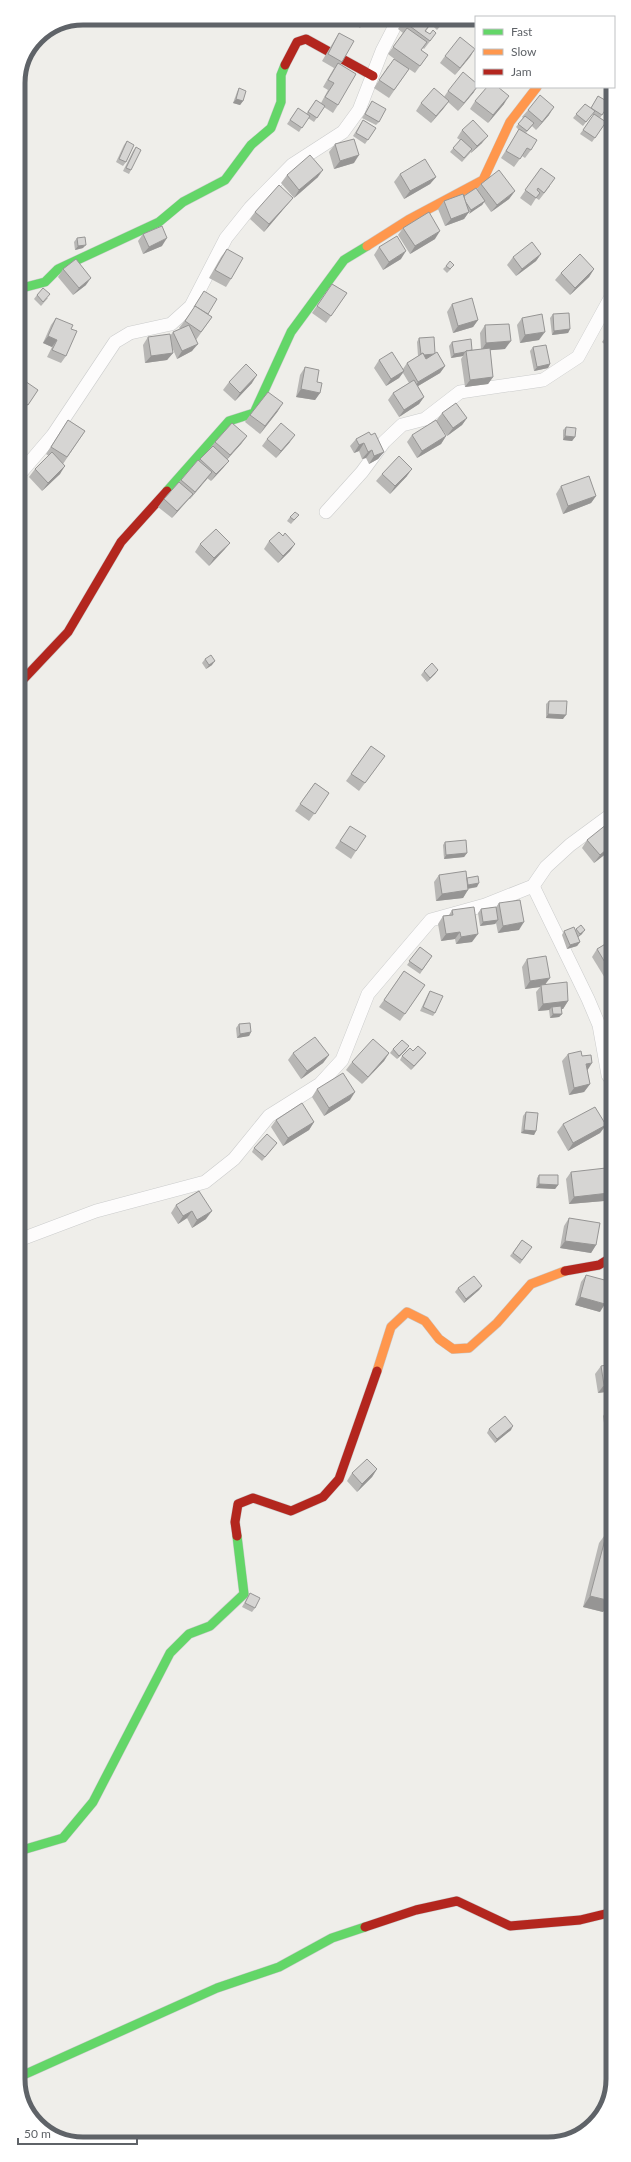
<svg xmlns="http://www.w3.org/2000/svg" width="631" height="2162" font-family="Lato,sans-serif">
	<rect width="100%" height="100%" fill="#efeeea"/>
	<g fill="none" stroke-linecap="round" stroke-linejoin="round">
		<defs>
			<g id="street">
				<polyline points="18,476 53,435 115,342 130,333 171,324 191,306 226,238 250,208 292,165 343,132 359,110 382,51 399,18"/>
				<polyline points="326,512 362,472 384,442 402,425 425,419 460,392 543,380 578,357 612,295"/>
				<polyline points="533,886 588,999 599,1025 608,1075 612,1081"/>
				<polyline points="19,1240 96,1211 205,1182 234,1159 269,1116 320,1084 342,1060 368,994 431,920 485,905 533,886 546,867 570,845 612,814"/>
			</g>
			<g id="fast">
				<polyline points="18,289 45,282 58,269 159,222 183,202 225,180 251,145 271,128 281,102 281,75 285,65"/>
				<polyline points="167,491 229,421 254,413 291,332 344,260 367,246"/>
				<polyline points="19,1851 63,1838 93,1802 170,1653 189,1634 210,1626 244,1594 237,1536"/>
				<polyline points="19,2077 217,1988 279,1967 332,1938 365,1927"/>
			</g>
			<g id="slow">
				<polyline points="367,246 408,220 483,180 510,122 537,87"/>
				<polyline points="377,1371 391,1327 407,1312 425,1321 439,1339 453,1349 469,1348 497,1323 531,1284 565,1271"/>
			</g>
			<g id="jam">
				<polyline points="285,65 297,42 306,39 373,76"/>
				<polyline points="18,685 68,632 121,542 167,491"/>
				<polyline points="565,1271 599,1265 612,1257"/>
				<polyline points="237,1536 235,1522 238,1504 253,1498 291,1511 323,1497 339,1479 377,1371"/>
				<polyline points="365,1927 416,1910 457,1901 510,1926 580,1920 613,1912"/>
			</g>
		</defs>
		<use href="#street" stroke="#cbcccc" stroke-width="14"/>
		<use href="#fast" stroke="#cacacb" stroke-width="10"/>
		<use href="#slow" stroke="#cacacb" stroke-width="10"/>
		<use href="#jam" stroke="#cacacb" stroke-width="10"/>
		<use href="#street" stroke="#fdfcfc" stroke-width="13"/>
		<use href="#fast" stroke="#63d668" stroke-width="9"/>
		<use href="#slow" stroke="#ff974d" stroke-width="9"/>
		<use href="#jam" stroke="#b3261e" stroke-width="9"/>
	</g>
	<g fill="#b8b7b5">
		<polygon points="283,18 304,18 298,26"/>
		<polygon points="348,18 373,18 369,24 365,21 360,28"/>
		<polygon points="447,18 437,30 431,24 426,31 431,40 424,49 423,48 421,50 428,55 415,73 409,69 389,98 374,88 388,66 401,64 388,54 403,33 398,29 403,21"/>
		<polygon points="339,33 342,62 340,65 338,105 333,113 324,107 314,122 308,118 299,132 287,124 298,108 306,114 316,100 321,103 328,90 323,87 334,68 322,61 334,41"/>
		<polygon points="475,49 455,75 440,63 445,56"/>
		<polygon points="239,88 243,101 240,105 233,103 237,92"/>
		<polygon points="448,91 474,92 458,111 448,102 431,123 416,111 421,103 444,97"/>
		<polygon points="598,96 610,103 600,118 606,122 592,142 580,134 594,115 592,114 583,126 573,118 585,104 591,108"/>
		<polygon points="372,101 379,122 376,125 362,118"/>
		<polygon points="475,101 504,104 488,123 470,109"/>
		<polygon points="528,110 549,115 536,130 532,126 526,133 531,150 525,158 522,156 514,167 501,158 519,130 516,127 523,118 522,117"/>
		<polygon points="363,120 376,128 365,144 353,136"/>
		<polygon points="462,130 482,143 471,153 471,152 462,162 450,152 460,140 457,138"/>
		<polygon points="127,141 126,162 123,166 116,162 124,145"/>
		<polygon points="335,144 354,163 334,169 329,152"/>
		<polygon points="136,147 131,170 129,174 123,171 133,151"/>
		<polygon points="541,168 550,186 539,200 536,198 531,206 520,198"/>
		<polygon points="400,174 436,177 430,184 404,199 394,182"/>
		<polygon points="287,175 318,177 294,198 281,183"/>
		<polygon points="481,184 515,191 509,199 491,212 484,202 482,205 468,213 464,219 445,226 438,209 444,201 464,196 477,189"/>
		<polygon points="293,198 287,205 264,232 250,219 255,212"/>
		<polygon points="403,228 435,239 410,254 398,235"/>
		<polygon points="143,234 162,246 143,254 138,241"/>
		<polygon points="77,238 83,248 75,250 74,242"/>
		<polygon points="379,247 401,259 383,270 374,255"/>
		<polygon points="227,249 231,279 226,287 209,278 221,257"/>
		<polygon points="541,254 536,261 516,276 507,265 513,257"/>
		<polygon points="446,266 451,269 447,273 443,269"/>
		<polygon points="63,269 86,285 73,295 58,277"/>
		<polygon points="594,269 589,277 570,295 555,280 561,273"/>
		<polygon points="332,284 347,293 326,323 312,313"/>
		<polygon points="37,295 48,298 41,306 34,299"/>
		<polygon points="452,304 478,320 473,327 453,333 447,312"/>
		<polygon points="192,311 208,314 212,317 196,340 192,351 177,359 172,347 173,353 167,360 145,363 143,345 148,337 170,336 173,332 180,329 179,328"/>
		<polygon points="553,314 570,329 568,333 552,335 550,318"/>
		<polygon points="56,318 71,329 66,356 61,363 47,357 52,347 43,343 51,325"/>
		<polygon points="522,318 539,340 520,343 517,325"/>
		<polygon points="485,325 505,349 490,350 493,377 488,384 465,387 461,359 463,356 451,358 449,346 452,342 472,350 481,349 480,333"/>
		<polygon points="612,330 612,351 602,342 608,334"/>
		<polygon points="419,338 435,353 445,366 440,373 418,386 424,397 419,404 399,417 388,400 393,393 409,383 403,373 399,378 386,386 374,368 379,360 403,369 407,363 418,356 417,342"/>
		<polygon points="533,347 550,364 548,368 534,371 530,351"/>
		<polygon points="305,367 317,382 320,393 315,400 296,397 300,375"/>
		<polygon points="229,382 252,383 235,401 223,390"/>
		<polygon points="18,384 38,390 23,412 18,409"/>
		<polygon points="278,411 260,434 245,422 250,415"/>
		<polygon points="442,413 467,418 462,425 447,436 436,421"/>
		<polygon points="68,420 85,431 63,464 60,474 42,491 29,477 35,469 49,456 46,454"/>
		<polygon points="566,427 575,437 572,441 563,440 563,430"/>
		<polygon points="371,435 384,452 378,459 369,464 366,458 362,459 359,451 354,453 350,446 356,439"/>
		<polygon points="412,435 446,436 441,444 417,458 407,442"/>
		<polygon points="247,436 241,444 227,459 229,461 223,468 211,481 207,478 190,499 189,499 172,518 158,507 164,499 179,482 198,460 199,461 211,447 215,442"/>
		<polygon points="267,439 290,442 276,458 262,446"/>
		<polygon points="382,474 407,476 390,494 376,481"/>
		<polygon points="561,486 596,496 591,503 563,514 556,494"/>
		<polygon points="299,515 291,524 287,521 290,517"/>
		<polygon points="283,536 295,544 290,551 278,563 264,549 269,541"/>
		<polygon points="230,543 224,550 209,566 195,552 200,544"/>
		<polygon points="205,659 212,665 206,669 202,663"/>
		<polygon points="438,670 435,674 427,682 421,675 424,671"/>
		<polygon points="549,701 563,719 546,718 546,704"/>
		<polygon points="371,746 385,756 359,791 346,781"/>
		<polygon points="315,783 329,793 309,821 295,811"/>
		<polygon points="350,826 356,851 351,859 335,848"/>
		<polygon points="587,840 612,849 594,863 582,848"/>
		<polygon points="445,842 467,853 464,857 444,859 443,845"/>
		<polygon points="439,875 466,878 477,887 468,889 463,898 436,901 434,882"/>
		<polygon points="499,903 519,930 498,933 496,923 495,924 480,926 478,913 481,909 496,907"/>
		<polygon points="452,910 472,942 456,944 455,939 441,941 438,924 443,916 449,915"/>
		<polygon points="576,929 582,934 578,937 580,942 577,946 567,949 562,935 564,931 575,930"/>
		<polygon points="612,940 612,980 608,983 592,957 597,949"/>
		<polygon points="420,947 432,956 420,974 407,965"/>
		<polygon points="527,959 546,984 568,1001 563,1009 561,1009 562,1014 559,1017 550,1018 549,1010 538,1011 536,992 540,987 525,989 522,967"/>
		<polygon points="404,971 425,985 400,1021 379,1007"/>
		<polygon points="430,991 435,1013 433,1016 420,1011 428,994"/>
		<polygon points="239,1024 251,1032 249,1036 237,1038 236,1028"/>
		<polygon points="393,1049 406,1050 397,1059 390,1053"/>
		<polygon points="413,1051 423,1057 411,1070 400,1060 402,1056"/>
		<polygon points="293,1053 329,1055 323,1063 301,1079 288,1060"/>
		<polygon points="389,1053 384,1061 362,1084 346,1070 352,1062"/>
		<polygon points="568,1054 582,1056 587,1070 590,1084 584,1092 569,1095 562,1061"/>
		<polygon points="317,1089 350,1100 324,1116 312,1097"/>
		<polygon points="526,1112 536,1131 534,1135 521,1133 523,1116"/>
		<polygon points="276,1120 314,1122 309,1130 283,1146 271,1127"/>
		<polygon points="563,1124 606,1125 600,1133 568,1151 557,1132"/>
		<polygon points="274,1147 262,1161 252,1152 254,1148"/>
		<polygon points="571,1172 609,1193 604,1201 569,1204 566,1179"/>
		<polygon points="539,1175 558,1185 555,1189 536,1188 537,1178"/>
		<polygon points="199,1191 206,1219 192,1228 187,1218 178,1224 171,1213 176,1205"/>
		<polygon points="569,1218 596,1245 591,1253 560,1248 564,1226"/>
		<polygon points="522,1240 532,1247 520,1264 510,1256"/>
		<polygon points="586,1275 600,1312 575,1305 581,1282"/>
		<polygon points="482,1286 479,1290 464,1303 455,1292 458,1288"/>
		<polygon points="613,1364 613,1391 598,1393 595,1374 601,1366"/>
		<polygon points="608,1409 613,1429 605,1430 603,1416"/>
		<polygon points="489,1429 511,1430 495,1443 487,1433"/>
		<polygon points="377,1469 372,1477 357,1492 347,1481 352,1473"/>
		<polygon points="607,1532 611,1601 603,1612 583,1607 599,1543"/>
		<polygon points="250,1593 255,1608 252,1612 242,1607"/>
	</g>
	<g fill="#969594">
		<polygon points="475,49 470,57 455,75 460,68"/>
		<polygon points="477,87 474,92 458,111 464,103"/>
		<polygon points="509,96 504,104 488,123 493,115"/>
		<polygon points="236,99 243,101 240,105 233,103"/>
		<polygon points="449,101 444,108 431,123 436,116"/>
		<polygon points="554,107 549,115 536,130 542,122"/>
		<polygon points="488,136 482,143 471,153 477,146"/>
		<polygon points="359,155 354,163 334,169 340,161"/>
		<polygon points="323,170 318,177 294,198 299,190"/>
		<polygon points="436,177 430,184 404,199 410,191"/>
		<polygon points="515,191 509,199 491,212 497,205"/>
		<polygon points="293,198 287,205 264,232 269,224"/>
		<polygon points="485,201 482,205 469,214 471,210"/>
		<polygon points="22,202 18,207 18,203"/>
		<polygon points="469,212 464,219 445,226 451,219"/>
		<polygon points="440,231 435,239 410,254 415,246"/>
		<polygon points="167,238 162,246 143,254 149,247"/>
		<polygon points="86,245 83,248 75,250 78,246"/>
		<polygon points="406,251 401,259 383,270 389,262"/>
		<polygon points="541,254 536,261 516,276 522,269"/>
		<polygon points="594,269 589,277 570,295 575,288"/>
		<polygon points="91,278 86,285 73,295 79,288"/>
		<polygon points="478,320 473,327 453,333 458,326"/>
		<polygon points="570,329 568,333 552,335 554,331"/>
		<polygon points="545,332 539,340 520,343 525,335"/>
		<polygon points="48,336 57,340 52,347 43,343"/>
		<polygon points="511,341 505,349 481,351 486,343"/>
		<polygon points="198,344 192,351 177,359 182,351"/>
		<polygon points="465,352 463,356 451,358 454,354"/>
		<polygon points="173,353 167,360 145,363 151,356"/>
		<polygon points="436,354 433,358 419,359 421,355"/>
		<polygon points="550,364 548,368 534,371 537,367"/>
		<polygon points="445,366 440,373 413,389 418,382"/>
		<polygon points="404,371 399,378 386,386 391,379"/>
		<polygon points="257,375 252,383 235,401 240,393"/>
		<polygon points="493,377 488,384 465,387 470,380"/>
		<polygon points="301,389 320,393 315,400 296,397"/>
		<polygon points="424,397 419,404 399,417 404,410"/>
		<polygon points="283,403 278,411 260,434 265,426"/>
		<polygon points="467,418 462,425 447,436 453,428"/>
		<polygon points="295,435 290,442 276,458 281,451"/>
		<polygon points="247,436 241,444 224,463 230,455"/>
		<polygon points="446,436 441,444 417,458 422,451"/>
		<polygon points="565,436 575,437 572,441 563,440"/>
		<polygon points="364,443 359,451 354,453 359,445"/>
		<polygon points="372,450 366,458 362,459 368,452"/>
		<polygon points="384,452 378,459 369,464 374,456"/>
		<polygon points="229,461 223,468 211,481 216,474"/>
		<polygon points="65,466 60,474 42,491 48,483"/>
		<polygon points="412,469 407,476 390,494 395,486"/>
		<polygon points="212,472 207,479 190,499 195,492"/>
		<polygon points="193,494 187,501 172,518 177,511"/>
		<polygon points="596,496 591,503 563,514 568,506"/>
		<polygon points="230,543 224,550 209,566 214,558"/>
		<polygon points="295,544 290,551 278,563 283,556"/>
		<polygon points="215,661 212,665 206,669 209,665"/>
		<polygon points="438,670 435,674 427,682 430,678"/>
		<polygon points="548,714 566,715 563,719 546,718"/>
		<polygon points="612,845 612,849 594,863 600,855"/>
		<polygon points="467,853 464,857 444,859 446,855"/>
		<polygon points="479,883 477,887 465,889 468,885"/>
		<polygon points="468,890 463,898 436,901 442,894"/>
		<polygon points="498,920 495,924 480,926 483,922"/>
		<polygon points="524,922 519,930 498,933 503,926"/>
		<polygon points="585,930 582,934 577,938 580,934"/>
		<polygon points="460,932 455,939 441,941 446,934"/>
		<polygon points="478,934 472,942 456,944 461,937"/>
		<polygon points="580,942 577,946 567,949 570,945"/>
		<polygon points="612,976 612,980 608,983"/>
		<polygon points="550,978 544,986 541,985 540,987 525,989 530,981"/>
		<polygon points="568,1001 563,1009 552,1010 552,1007 549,1010 538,1011 543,1004"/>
		<polygon points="553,1014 562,1014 559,1017 550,1018"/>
		<polygon points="251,1032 249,1036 237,1038 240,1034"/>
		<polygon points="409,1046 406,1050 397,1059 399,1056"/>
		<polygon points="389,1053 384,1061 362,1084 368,1077"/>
		<polygon points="426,1053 423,1057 411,1070 414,1066"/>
		<polygon points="329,1055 323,1063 301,1079 307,1071"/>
		<polygon points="592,1063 587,1071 586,1064"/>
		<polygon points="590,1084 584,1092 569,1095 574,1088"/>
		<polygon points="355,1092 350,1100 324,1116 329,1108"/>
		<polygon points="314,1122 309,1130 283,1146 288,1138"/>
		<polygon points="606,1125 600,1133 568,1151 573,1143"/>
		<polygon points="524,1130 536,1131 534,1135 521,1133"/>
		<polygon points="539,1184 558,1185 555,1189 536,1188"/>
		<polygon points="609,1193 604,1201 569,1204 574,1197"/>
		<polygon points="192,1211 187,1218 178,1224 183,1216"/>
		<polygon points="212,1211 206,1219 192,1228 197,1220"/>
		<polygon points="565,1241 596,1245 591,1253 560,1248"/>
		<polygon points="482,1286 479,1290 464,1303 466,1299"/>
		<polygon points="580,1297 605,1304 600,1312 575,1305"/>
		<polygon points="613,1384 613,1391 598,1393 604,1385"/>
		<polygon points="610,1422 613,1422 613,1429 605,1430"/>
		<polygon points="513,1426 511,1430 495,1443 497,1439"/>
		<polygon points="377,1469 372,1477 357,1492 362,1484"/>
		<polygon points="590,1596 611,1601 603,1612 583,1607"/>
	</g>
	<g fill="#d6d5d3" stroke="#969594">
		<polygon points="405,18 433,18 434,19 425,31 430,34 433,30 436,33 430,41 403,21"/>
		<polygon points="433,18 446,18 439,26 434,20 434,19"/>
		<polygon points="407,28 427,42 421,50 428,55 420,66 393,47"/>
		<polygon points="339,33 354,41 342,62 328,54"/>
		<polygon points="460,37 475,49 460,68 445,56"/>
		<polygon points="394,59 409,69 394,90 379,80"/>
		<polygon points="338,63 356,74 338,105 325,97 334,83 328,80"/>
		<polygon points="463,72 476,83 476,87 477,87 464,103 448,91"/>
		<polygon points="487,87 498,87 509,96 493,115 475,101"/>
		<polygon points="239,88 246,91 243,101 236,99"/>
		<polygon points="434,88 449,101 436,116 421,103"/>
		<polygon points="540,95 554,107 542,122 528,110"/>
		<polygon points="598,96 610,103 602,115 591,108"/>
		<polygon points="316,100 325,106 317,118 308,112"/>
		<polygon points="372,101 386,109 379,122 365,114"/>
		<polygon points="585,104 595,111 586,122 576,114"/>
		<polygon points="298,108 310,116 302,128 290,120"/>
		<polygon points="594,114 606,122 595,138 583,130"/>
		<polygon points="525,116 534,123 527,131 518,124"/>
		<polygon points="363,120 376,128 368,140 356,133"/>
		<polygon points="473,120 488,136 477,146 462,130"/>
		<polygon points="519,129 537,140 531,150 527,148 520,159 506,151"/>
		<polygon points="354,139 359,155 340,161 335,144"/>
		<polygon points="461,139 472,149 464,158 453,148"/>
		<polygon points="127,141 134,145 126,162 119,159"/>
		<polygon points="136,147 141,150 131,170 126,168"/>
		<polygon points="310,155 323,170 299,190 287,175"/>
		<polygon points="425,159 436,177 410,191 400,174"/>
		<polygon points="541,168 555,178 544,193 538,188 537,190 540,193 536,198 525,190"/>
		<polygon points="499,170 515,191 497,205 481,184"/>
		<polygon points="279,185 293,198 269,224 255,212"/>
		<polygon points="476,188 485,201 471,210 465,201 464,196"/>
		<polygon points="18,189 22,202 18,203"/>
		<polygon points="463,194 469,212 451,219 444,201"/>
		<polygon points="429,212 440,231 415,246 403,228"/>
		<polygon points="162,226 167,238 149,247 143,234"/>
		<polygon points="397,236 406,251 389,262 379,247"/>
		<polygon points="85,237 86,245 78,246 77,238"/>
		<polygon points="532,242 541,254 522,269 513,257"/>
		<polygon points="227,249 243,258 231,279 215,270"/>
		<polygon points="580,254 594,269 575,288 561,273"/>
		<polygon points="76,259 91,278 79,288 63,269"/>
		<polygon points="450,261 454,265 450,269 446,266"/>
		<polygon points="332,284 347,293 331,316 317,306"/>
		<polygon points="43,288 50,294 43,302 37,295"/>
		<polygon points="204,291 217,299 208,314 195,306 194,307"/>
		<polygon points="472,298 478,320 458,326 452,304"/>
		<polygon points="195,306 212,317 201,332 185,321"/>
		<polygon points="569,313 570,329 554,331 553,314"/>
		<polygon points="542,314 545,332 525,335 522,318"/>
		<polygon points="56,318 73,325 71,329 77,331 66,356 52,350 57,340 48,336"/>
		<polygon points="509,324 511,341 486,343 485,325"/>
		<polygon points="189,325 198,344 182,351 173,332"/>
		<polygon points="612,330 612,338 608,334"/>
		<polygon points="170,334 173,353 151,356 148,337"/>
		<polygon points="434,337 435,353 434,354 424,355 423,353 421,354 419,338"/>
		<polygon points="471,339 472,350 466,351 465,352 454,354 452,342"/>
		<polygon points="546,345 550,364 537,367 533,347"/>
		<polygon points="490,348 493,377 470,380 466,351"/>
		<polygon points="392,352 404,371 391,379 379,360"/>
		<polygon points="437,352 445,366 418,382 407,363 423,353 426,359"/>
		<polygon points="246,364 257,375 240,393 229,382"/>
		<polygon points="305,367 319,370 317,382 322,383 320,393 301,389"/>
		<polygon points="22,379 38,390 28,405 18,398 18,385"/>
		<polygon points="414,380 424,397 404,410 393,393"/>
		<polygon points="268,392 283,403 265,426 250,415"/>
		<polygon points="456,403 467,418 453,428 442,413"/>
		<polygon points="68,420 85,431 67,457 51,447"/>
		<polygon points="436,420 446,436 422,451 412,435"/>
		<polygon points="232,423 247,436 230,455 215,442"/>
		<polygon points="281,423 295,435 281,451 267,439"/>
		<polygon points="566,427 576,428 575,437 565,436"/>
		<polygon points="369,432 371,435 375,433 384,452 374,456 372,450 368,452 364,443 359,445 356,439"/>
		<polygon points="213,446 229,461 216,474 200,459"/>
		<polygon points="52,452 65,466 48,483 35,469"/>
		<polygon points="399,456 412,469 395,486 382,474"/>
		<polygon points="198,460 212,472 195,492 181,480"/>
		<polygon points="589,476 596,496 568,506 561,486"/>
		<polygon points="179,482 193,494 177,511 164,499"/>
		<polygon points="295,512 299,515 294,520 290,517"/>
		<polygon points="216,529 230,543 214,558 200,544"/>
		<polygon points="279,532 283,536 285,533 295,544 283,556 269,541"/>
		<polygon points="211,655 215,661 209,665 205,659"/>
		<polygon points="432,663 438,670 430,678 424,671"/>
		<polygon points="549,701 567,701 566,715 548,714"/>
		<polygon points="371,746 385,756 365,783 351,774"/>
		<polygon points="315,783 329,793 315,814 300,804"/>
		<polygon points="607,824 612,831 612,845 600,855 587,840"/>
		<polygon points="350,826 366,836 356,851 340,841"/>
		<polygon points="466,840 467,853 446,855 445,842"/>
		<polygon points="466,871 468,890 442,894 439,875"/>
		<polygon points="478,876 479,883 468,885 467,878"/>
		<polygon points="520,900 524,922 503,926 499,903"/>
		<polygon points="474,907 478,934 461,937 460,932 446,934 443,916 453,915 452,910"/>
		<polygon points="496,907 498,920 483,922 481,909"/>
		<polygon points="581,925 585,930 580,934 576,929"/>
		<polygon points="574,927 580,942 570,945 564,931"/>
		<polygon points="612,940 612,974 597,949"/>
		<polygon points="420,947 432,956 422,970 409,961"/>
		<polygon points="546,956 550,978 530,981 527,959"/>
		<polygon points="404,971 425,985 405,1014 384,1000"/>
		<polygon points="567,982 568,1001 543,1004 541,985"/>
		<polygon points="430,991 443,996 435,1013 423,1007"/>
		<polygon points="561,1006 562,1014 553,1014 552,1007"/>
		<polygon points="250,1023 251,1032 240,1034 239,1024"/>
		<polygon points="315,1037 329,1055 307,1071 293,1053"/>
		<polygon points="373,1039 389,1053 368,1077 352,1062"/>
		<polygon points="402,1040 409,1046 399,1056 393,1049"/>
		<polygon points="418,1046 426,1053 414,1066 402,1056 410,1048 413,1051"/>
		<polygon points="581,1051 582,1056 591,1055 592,1063 586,1064 590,1084 574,1088 568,1054"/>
		<polygon points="343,1073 355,1092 329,1108 317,1089"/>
		<polygon points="302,1103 314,1122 288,1138 276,1120"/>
		<polygon points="595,1107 606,1125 573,1143 563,1124"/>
		<polygon points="526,1112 538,1113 536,1131 524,1130"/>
		<polygon points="267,1134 277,1143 265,1157 254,1148"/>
		<polygon points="606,1168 609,1193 574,1197 571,1172"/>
		<polygon points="539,1175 558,1175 558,1185 539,1184"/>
		<polygon points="199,1191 212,1211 197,1220 192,1211 183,1216 176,1205"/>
		<polygon points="569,1218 600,1223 596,1245 565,1241"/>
		<polygon points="522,1240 532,1247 522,1260 513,1253"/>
		<polygon points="586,1275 612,1282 605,1304 580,1297"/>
		<polygon points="474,1276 482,1286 466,1299 458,1288"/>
		<polygon points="613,1364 613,1384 604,1385 601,1366"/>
		<polygon points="613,1408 613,1422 610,1422 608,1409"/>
		<polygon points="505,1416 513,1426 497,1439 489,1429"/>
		<polygon points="367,1459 377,1469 362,1484 352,1473"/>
		<polygon points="607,1532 613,1534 613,1594 611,1601 590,1596"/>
		<polygon points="250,1593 260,1598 255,1608 245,1603"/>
	</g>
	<path d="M0 0H631V2162H0ZM83 25H548A58 58 0 0 1 606 83V2079A58 58 0 0 1 548 2137H83A58 58 0 0 1 25 2079V83A58 58 0 0 1 83 25Z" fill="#fff" fill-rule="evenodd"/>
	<path fill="none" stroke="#5f6368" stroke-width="5" d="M83 25H548A58 58 0 0 1 606 83V2079A58 58 0 0 1 548 2137H83A58 58 0 0 1 25 2079V83A58 58 0 0 1 83 25Z"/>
	<rect x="475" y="16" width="140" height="72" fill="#ffffff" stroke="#bfc1c3"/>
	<rect x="483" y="29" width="20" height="6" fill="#63d668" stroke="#bfc1c3"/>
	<text x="511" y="36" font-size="12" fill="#5f6368">Fast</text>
	<rect x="483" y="49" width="20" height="6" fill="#ff974d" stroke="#bfc1c3"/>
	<text x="511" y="56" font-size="12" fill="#5f6368">Slow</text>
	<rect x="483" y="69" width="20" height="6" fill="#b3261e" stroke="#bfc1c3"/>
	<text x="511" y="76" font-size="12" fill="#5f6368">Jam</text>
	<path d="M18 2138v6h119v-6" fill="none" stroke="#5f6368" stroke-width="2"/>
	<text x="24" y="2138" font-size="12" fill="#5f6368" stroke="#ffffff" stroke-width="3" paint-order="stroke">50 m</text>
</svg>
